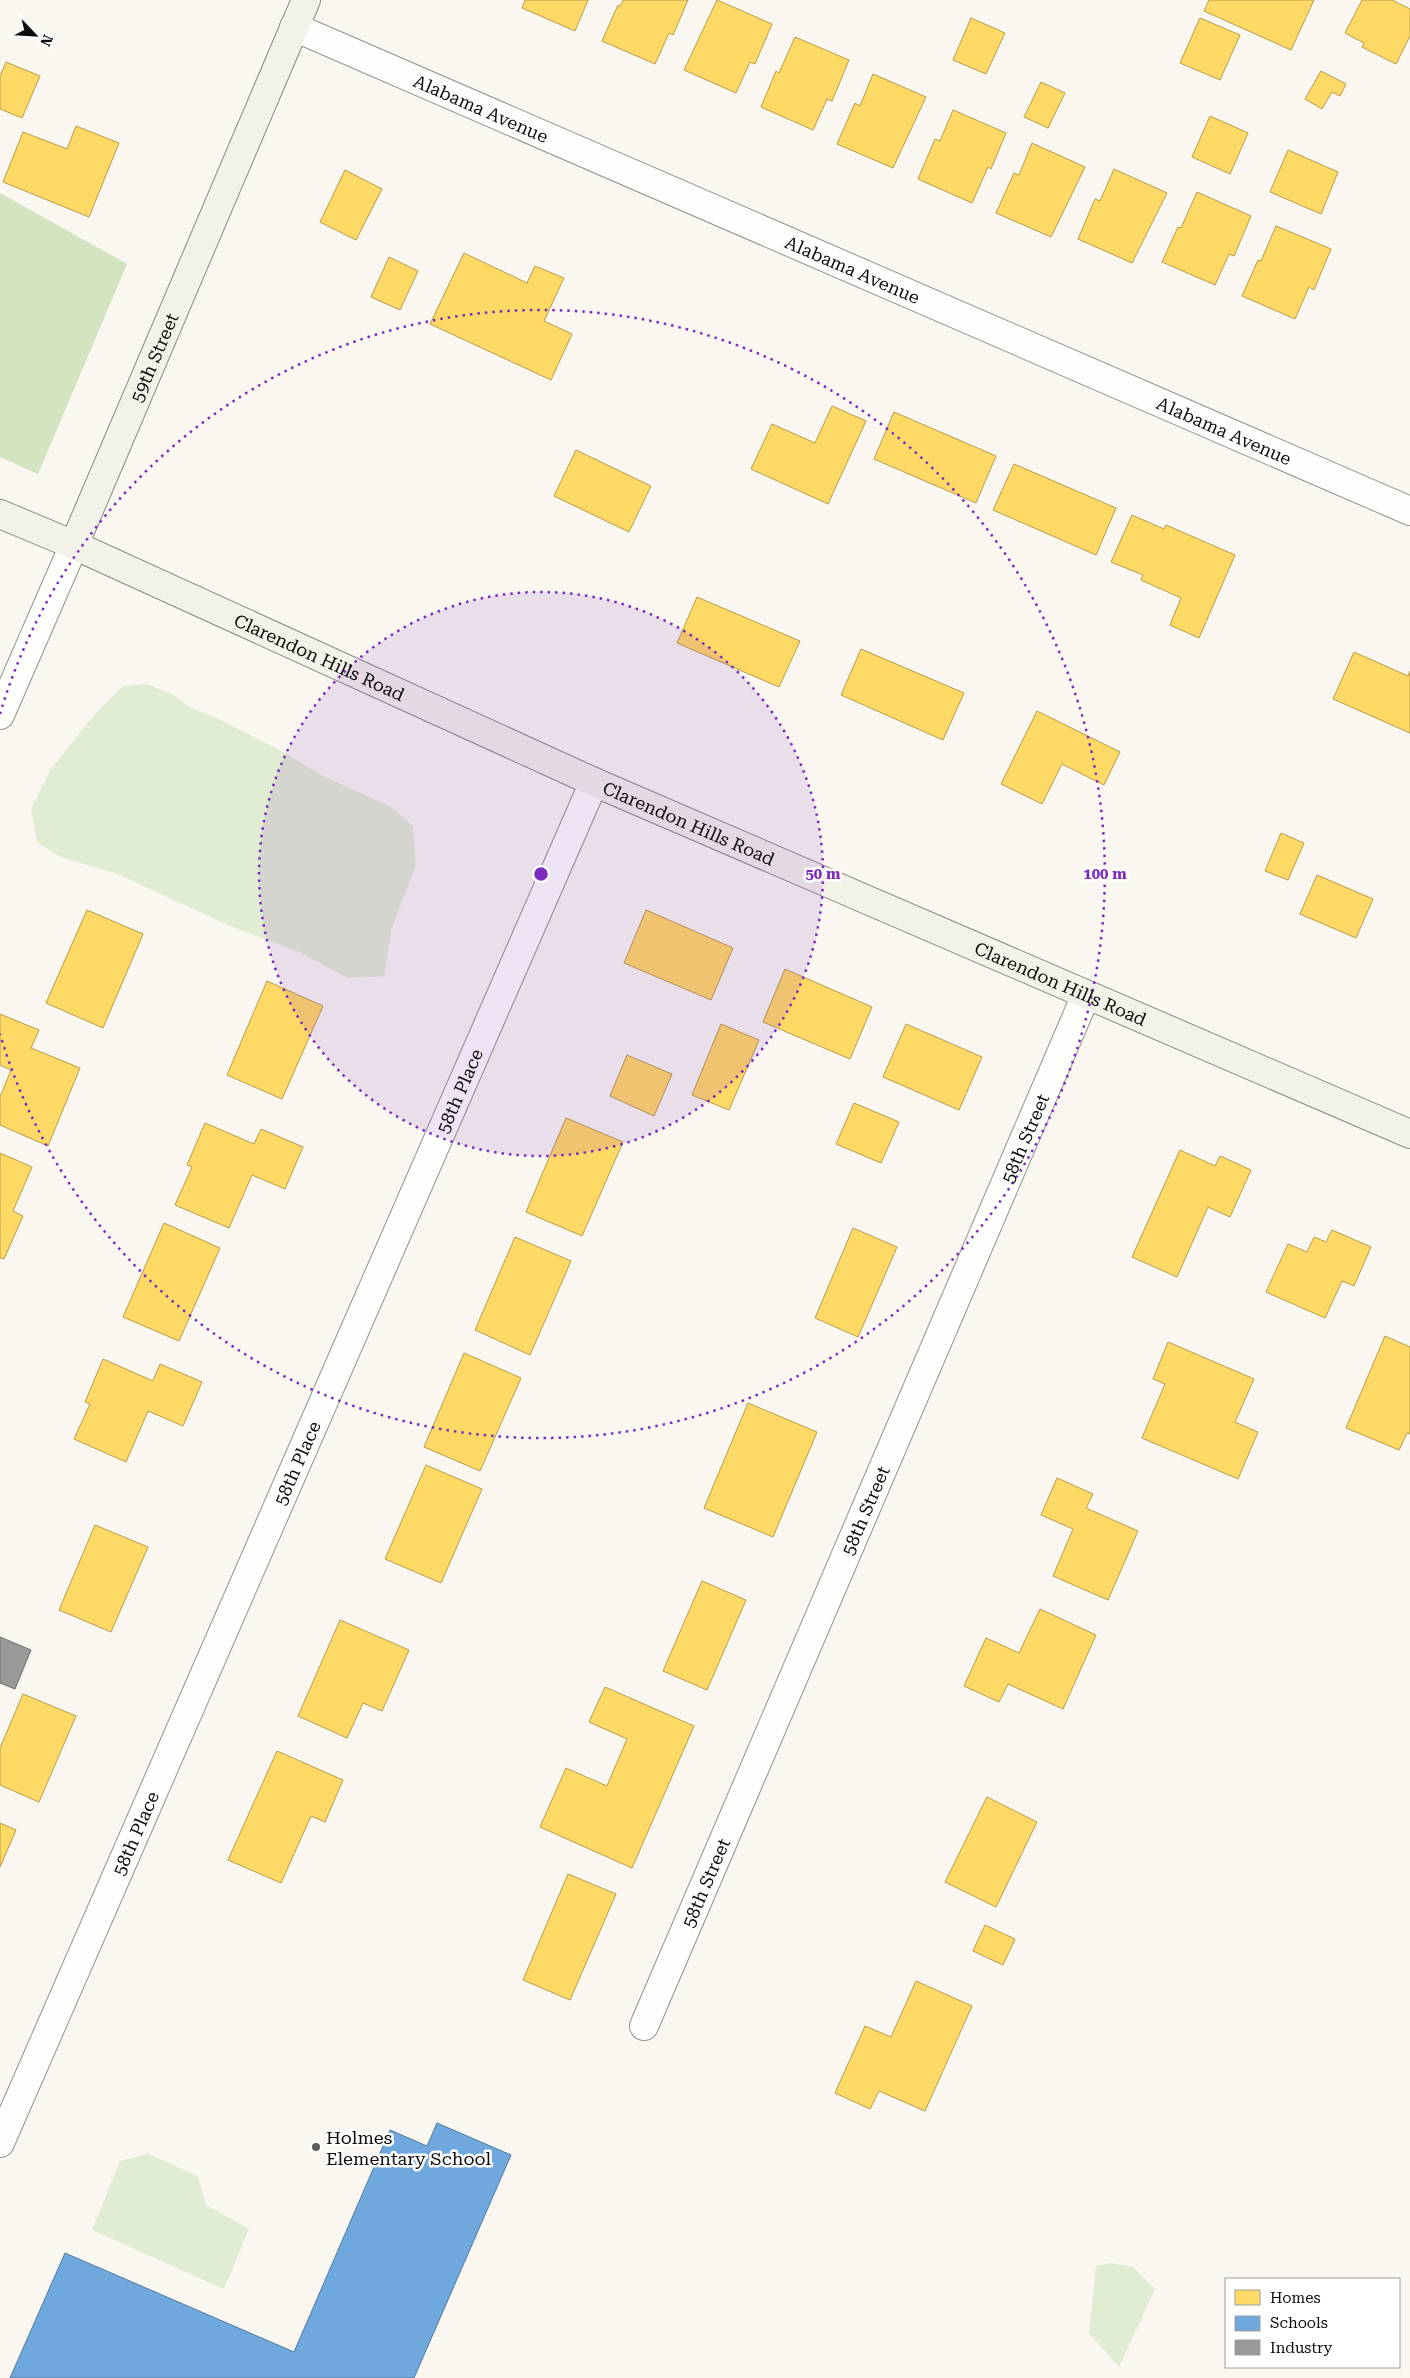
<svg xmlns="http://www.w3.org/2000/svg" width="1410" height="2378" font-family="'Roboto Serif',serif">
	<rect width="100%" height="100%" fill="#f9f7f0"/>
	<g fill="#e1edd2">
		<polygon points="147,684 174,695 189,707 217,718 287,754 319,774 391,807 413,826 416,864 391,931 384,976 348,978 299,952 230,926 115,873 60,857 37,842 31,809 51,769 94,715 123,686"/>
		<polygon points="148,2154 198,2176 206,2205 249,2229 224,2289 92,2230 120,2161"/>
		<polygon points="1110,2263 1133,2267 1155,2289 1119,2367 1089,2333 1096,2266"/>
	</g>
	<polygon fill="#d2e4c0" points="0,193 127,264 38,474 0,457"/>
	<g fill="#ffd966" stroke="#b69c4b">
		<polygon points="525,0 588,0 575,31 522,8"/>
		<polygon points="623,0 688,0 673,35 669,33 655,64 602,41 618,5 620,7"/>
		<polygon points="717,0 772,24 755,64 750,62 736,93 684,70"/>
		<polygon points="1209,0 1314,0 1291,50 1204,11"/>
		<polygon points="1362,0 1392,0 1410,9 1410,36 1396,64 1362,47 1364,43 1345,33"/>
		<polygon points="971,18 1005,33 986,74 953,60"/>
		<polygon points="1200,18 1240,35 1220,80 1180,63"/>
		<polygon points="795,37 849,60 832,101 827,99 813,130 761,107 776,71 779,73"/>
		<polygon points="6,62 40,76 22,118 0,109 0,76"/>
		<polygon points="1321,71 1346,84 1340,96 1332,92 1322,109 1305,99"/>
		<polygon points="873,74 926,97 893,168 837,144 855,103 860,106"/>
		<polygon points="1041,82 1065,93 1048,128 1024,117"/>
		<polygon points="953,110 1006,133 991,169 988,167 972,203 918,179 935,139 940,141"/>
		<polygon points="1210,116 1248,133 1230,174 1192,157"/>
		<polygon points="76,126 119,143 89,217 3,182 23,132 67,149"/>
		<polygon points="1032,143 1085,167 1051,237 996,213 1014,173 1019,175"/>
		<polygon points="1288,150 1338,172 1321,214 1270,192"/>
		<polygon points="1114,169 1167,193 1132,263 1078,239 1095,199 1100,201"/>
		<polygon points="345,170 382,189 356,240 320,222"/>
		<polygon points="1197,192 1251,216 1234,256 1229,254 1215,285 1162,262 1178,227 1181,228"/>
		<polygon points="1276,226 1331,249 1314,290 1309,287 1295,319 1242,296 1258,260 1261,261"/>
		<polygon points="464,253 527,283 535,266 564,278 544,321 572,334 551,380 430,324"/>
		<polygon points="389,257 418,271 400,310 371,297"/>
		<polygon points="832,406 866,421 828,504 751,469 772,424 815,443"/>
		<polygon points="894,412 996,456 976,503 874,459"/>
		<polygon points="576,450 651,486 629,532 554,496"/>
		<polygon points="1014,464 1116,508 1096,555 993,510"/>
		<polygon points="1132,515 1164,529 1166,525 1235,555 1199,638 1170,625 1181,598 1141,580 1143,575 1111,562"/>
		<polygon points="697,597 800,641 779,687 677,643"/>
		<polygon points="861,649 964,693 943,740 841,695"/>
		<polygon points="1354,652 1408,676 1410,671 1410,733 1333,699"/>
		<polygon points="1037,711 1120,752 1104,785 1062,764 1042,804 1001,784"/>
		<polygon points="1281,833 1304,843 1288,880 1265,871"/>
		<polygon points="1317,875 1373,899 1356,938 1300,914"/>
		<polygon points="87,910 143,934 103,1028 46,1003"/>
		<polygon points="646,910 733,948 711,1000 624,963"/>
		<polygon points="785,969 872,1007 850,1059 763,1022"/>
		<polygon points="267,981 323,1006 282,1099 227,1075"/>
		<polygon points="0,1014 39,1030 31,1048 80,1068 48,1146 0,1125 0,1097 11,1070 0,1065"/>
		<polygon points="721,1024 759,1040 729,1110 692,1095"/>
		<polygon points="906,1024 982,1057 959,1110 883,1077"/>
		<polygon points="627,1055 672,1074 654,1116 610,1096"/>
		<polygon points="854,1103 899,1122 881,1163 836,1144"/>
		<polygon points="566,1118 623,1142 582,1236 526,1212"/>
		<polygon points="205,1123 254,1144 261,1129 303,1147 285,1189 252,1175 229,1228 175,1205 192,1167 187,1165"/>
		<polygon points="1180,1150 1215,1166 1220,1156 1251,1170 1230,1217 1208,1207 1177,1277 1132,1257"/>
		<polygon points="0,1153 32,1167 13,1211 23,1216 4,1259 0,1258"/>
		<polygon points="164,1223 220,1248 179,1341 123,1317"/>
		<polygon points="853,1228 897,1247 858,1337 815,1318"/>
		<polygon points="1332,1230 1371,1247 1354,1286 1342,1281 1325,1318 1266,1292 1288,1244 1307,1252 1314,1237 1326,1242"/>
		<polygon points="515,1237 571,1261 530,1355 475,1330"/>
		<polygon points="1385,1336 1410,1347 1410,1434 1407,1433 1399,1450 1346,1428"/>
		<polygon points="1168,1342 1254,1379 1235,1422 1258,1432 1238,1479 1142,1438 1165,1384 1153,1379"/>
		<polygon points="464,1353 521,1378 480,1471 424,1447"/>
		<polygon points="103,1359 153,1381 160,1364 202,1382 183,1426 148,1411 126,1462 74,1439 90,1404 85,1402"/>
		<polygon points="748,1403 817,1432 773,1537 704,1508"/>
		<polygon points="426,1465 482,1489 441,1583 385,1559"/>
		<polygon points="1057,1478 1093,1494 1086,1508 1138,1531 1108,1600 1053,1576 1073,1529 1041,1515"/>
		<polygon points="95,1525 148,1547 111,1632 59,1610"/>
		<polygon points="702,1581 746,1600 707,1690 663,1671"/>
		<polygon points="1040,1609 1096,1635 1063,1709 1008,1684 999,1702 964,1686 986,1638 1019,1653"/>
		<polygon points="340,1620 409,1650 382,1711 363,1703 347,1738 298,1716"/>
		<polygon points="605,1687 694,1726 632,1868 540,1827 566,1768 607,1786 627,1739 589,1722"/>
		<polygon points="23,1694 76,1716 39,1802 0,1785 0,1748"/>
		<polygon points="277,1751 343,1780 325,1822 311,1816 281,1883 228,1860"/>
		<polygon points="987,1797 1037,1822 996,1907 945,1882"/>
		<polygon points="0,1823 16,1830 0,1867"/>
		<polygon points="568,1874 616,1894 570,2000 523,1980"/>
		<polygon points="985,1925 1015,1939 1003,1965 973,1951"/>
		<polygon points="916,1981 972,2006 925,2111 879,2091 870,2109 835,2093 865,2026 891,2037"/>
	</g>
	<polygon fill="#6fa8dc" stroke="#51799e" points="437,2123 511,2155 414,2378 10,2378 65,2253 294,2352 390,2130 427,2146"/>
	<polygon fill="#999" stroke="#6f6f6f" points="0,1637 31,1650 15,1689 0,1683"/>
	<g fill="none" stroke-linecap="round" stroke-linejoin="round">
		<defs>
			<g id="street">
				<path id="s1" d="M 294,27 L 1410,511"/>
				<polyline points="0,715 74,545"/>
				<path id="s2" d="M 644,2026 L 1086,995"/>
				<path id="s3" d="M 0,2143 L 594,782"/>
			</g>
			<g id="secondary">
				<path id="s4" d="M 0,514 L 74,545 L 594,782 L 1410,1134"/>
				<path id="s5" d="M 74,545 L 306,0"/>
			</g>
		</defs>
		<use href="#street" stroke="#93928f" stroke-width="30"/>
		<use href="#secondary" stroke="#898885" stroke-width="30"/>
		<use href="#street" stroke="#fefefd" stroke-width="28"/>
		<use href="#secondary" stroke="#f3f2e9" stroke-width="28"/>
	</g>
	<circle cx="541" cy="874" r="282" fill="#7b2cbf" fill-opacity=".12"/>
	<g fill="none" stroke="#7b2cbf" stroke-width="2.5" stroke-dasharray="2.5 5">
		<circle cx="541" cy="874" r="282"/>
		<path d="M0 714A564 564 0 1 1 0 1034"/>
	</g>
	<circle fill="#5f5e5c" stroke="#fff" stroke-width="2" cx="316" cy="2147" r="5"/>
	<g text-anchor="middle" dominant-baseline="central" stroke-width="5" stroke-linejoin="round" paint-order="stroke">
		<g font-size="18" fill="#0c0c0c" stroke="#fff">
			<text stroke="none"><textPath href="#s1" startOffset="204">Alabama Avenue</textPath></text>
			<text stroke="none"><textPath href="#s1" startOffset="609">Alabama Avenue</textPath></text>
			<text stroke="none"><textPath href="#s5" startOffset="204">59th Street</textPath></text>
			<text stroke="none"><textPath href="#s1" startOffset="1014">Alabama Avenue</textPath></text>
			<text stroke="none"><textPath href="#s4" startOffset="350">Clarendon Hills Road</textPath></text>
			<text stroke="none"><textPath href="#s4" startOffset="755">Clarendon Hills Road</textPath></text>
			<text stroke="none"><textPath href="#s4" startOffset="1160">Clarendon Hills Road</textPath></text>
			<text stroke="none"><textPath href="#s3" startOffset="1148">58th Place</textPath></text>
			<text stroke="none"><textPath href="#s2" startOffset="966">58th Street</textPath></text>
			<text stroke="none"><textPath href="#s3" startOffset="742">58th Place</textPath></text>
			<text stroke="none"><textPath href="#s2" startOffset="561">58th Street</textPath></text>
			<text stroke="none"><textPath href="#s3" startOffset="338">58th Place</textPath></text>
			<text stroke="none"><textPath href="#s2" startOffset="156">58th Street</textPath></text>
		</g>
		<g font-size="18" fill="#0c0c0c" stroke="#fff" text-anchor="start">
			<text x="326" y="2137">Holmes<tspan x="326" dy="21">Elementary School</tspan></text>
		</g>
	</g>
	<circle cx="541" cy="874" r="8" fill="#7b2cbf" stroke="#fff" stroke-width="2.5"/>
	<g font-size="15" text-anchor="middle" font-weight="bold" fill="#7b2cbf" stroke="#fff" stroke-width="5" stroke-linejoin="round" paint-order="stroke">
		<text x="823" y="879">50 m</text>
		<text x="1105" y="879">100 m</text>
	</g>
	<rect x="1225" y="2278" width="175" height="90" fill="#ffffff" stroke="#9e9e9e"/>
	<rect x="1235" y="2290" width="25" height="15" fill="#ffd966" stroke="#9e9e9e"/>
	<text x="1270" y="2303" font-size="15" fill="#0c0c0c">Homes</text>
	<rect x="1235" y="2316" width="25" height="15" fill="#6fa8dc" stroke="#9e9e9e"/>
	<text x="1270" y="2328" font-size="15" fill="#0c0c0c">Schools</text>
	<rect x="1235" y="2340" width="25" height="15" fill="#999999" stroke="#9e9e9e"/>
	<text x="1270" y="2353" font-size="15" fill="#0c0c0c">Industry</text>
	<g transform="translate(35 35) rotate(115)" stroke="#ffffff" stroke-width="4" paint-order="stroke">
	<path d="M0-4L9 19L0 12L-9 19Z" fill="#0c0c0c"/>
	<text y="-8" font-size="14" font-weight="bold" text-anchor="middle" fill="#0c0c0c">N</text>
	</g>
</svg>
